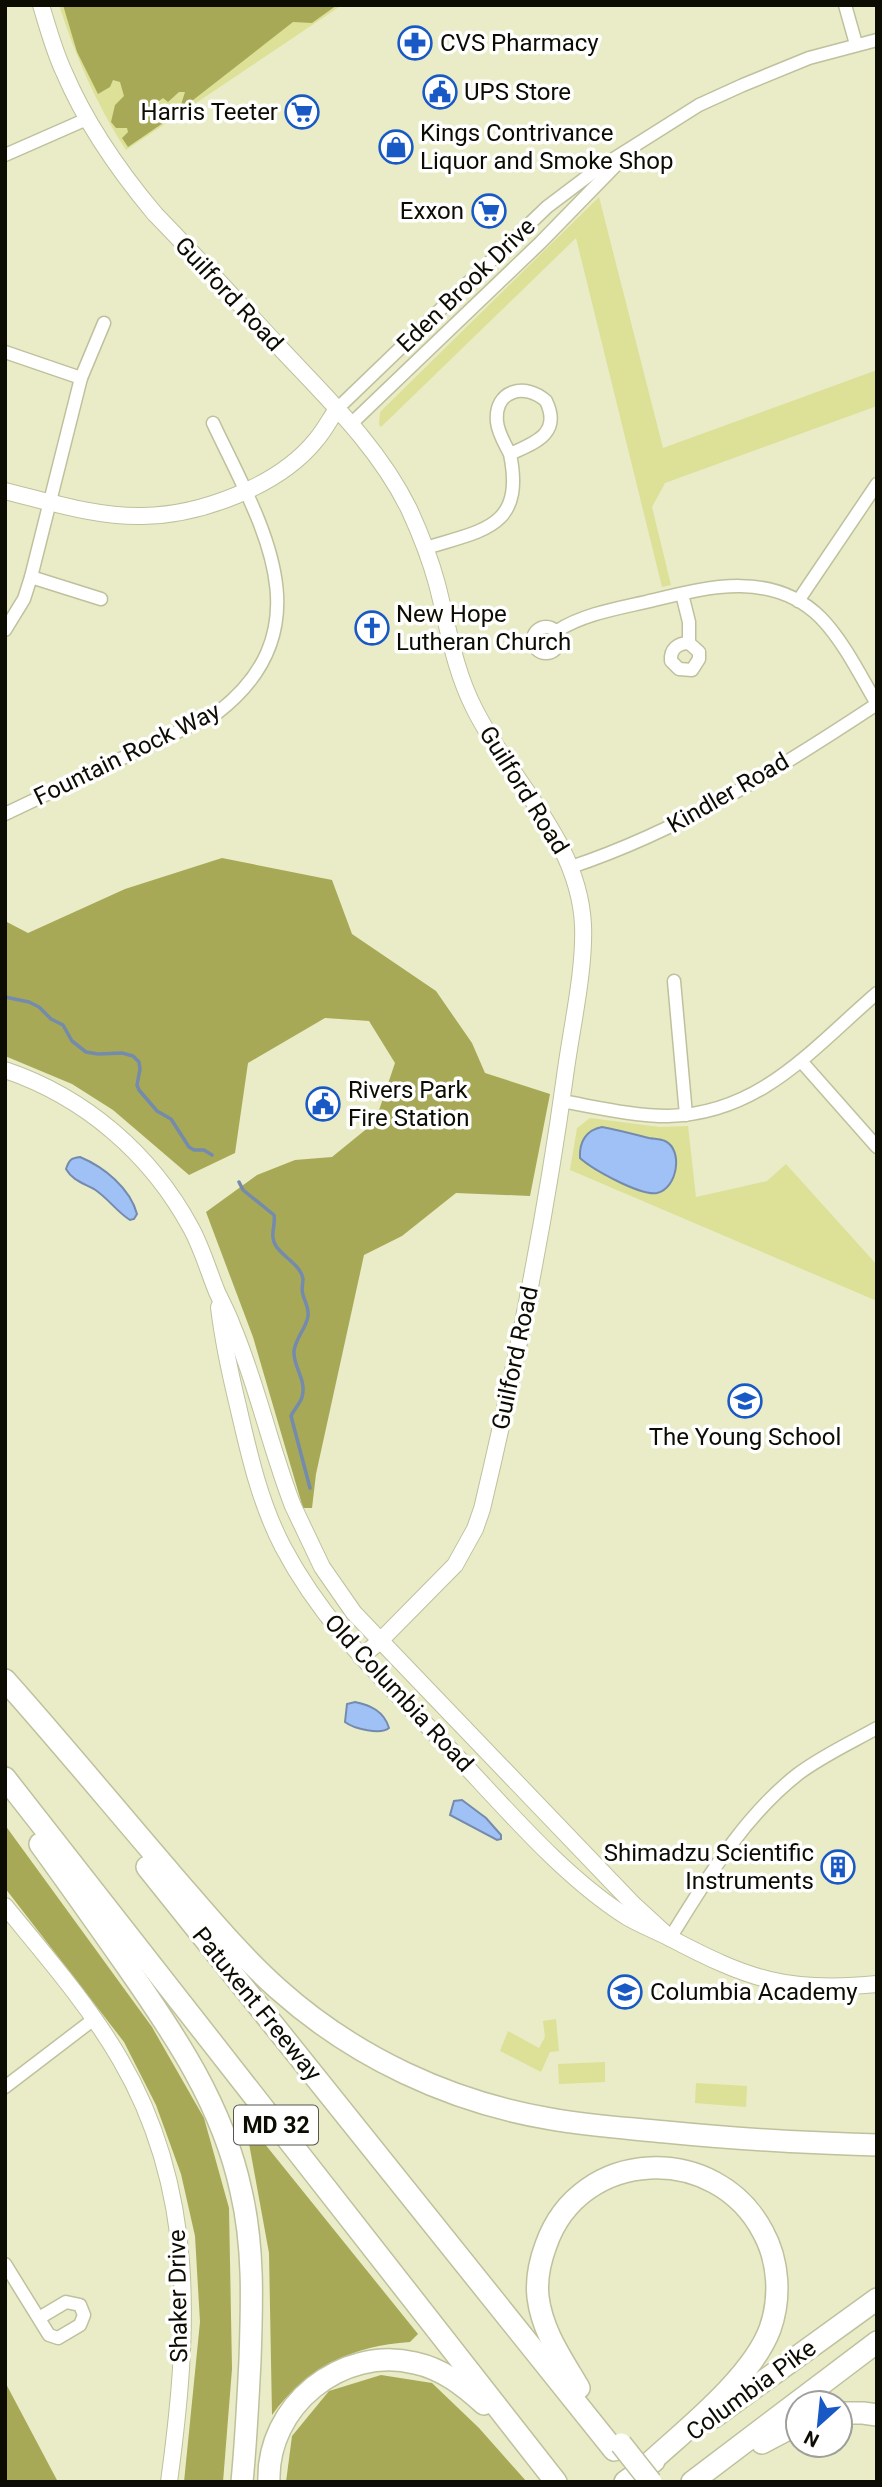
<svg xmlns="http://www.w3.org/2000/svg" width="882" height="2487" font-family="Roboto,sans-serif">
	<rect width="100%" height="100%" fill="#e9ecc6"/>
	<g fill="#dde097">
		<path d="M 59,5 L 342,5 L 126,150 C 96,104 76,57 59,5 Z"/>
		<polygon points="599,197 663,448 877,370 877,406 665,483 652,507 671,585 662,587 576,238 381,427 379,425 380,412"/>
		<polygon points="590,1118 660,1127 688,1126 696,1197 767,1181 786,1164 877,1265 877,1301 570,1170 577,1128"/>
		<polygon points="556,2019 559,2051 550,2052 541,2072 500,2051 508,2031 539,2048 545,2037 543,2021"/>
		<polygon points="605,2062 605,2082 559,2084 558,2064"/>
		<polygon points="696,2083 747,2086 746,2107 695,2103"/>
	</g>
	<g fill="#a7a957">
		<polygon points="63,5 337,5 312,23 293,22 179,111 185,92 179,92 168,102 163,98 155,104 146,117 160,115 166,121 128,147 122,138 128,132 127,128 116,128 111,122 115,105 124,96 120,82 113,80 110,87 98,94 77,52"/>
		<polygon points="222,858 332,880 352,934 436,991 472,1043 485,1073 550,1094 530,1196 456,1193 402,1236 364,1255 316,1474 312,1508 303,1508 253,1337 206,1212 257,1175 295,1160 332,1157 375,1122 395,1063 369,1021 325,1018 248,1063 235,1153 189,1175 113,1110 72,1084 5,1056 5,921 28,933 125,889"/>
		<polygon points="5,1825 152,2027 204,2118 229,2208 232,2369 223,2482 184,2482 200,2322 195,2236 181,2174 156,2105 124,2042 5,1888"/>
		<path d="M 256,2133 L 418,2334 L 410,2342 C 352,2346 307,2367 272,2415 L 269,2253 L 248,2138 Z"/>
		<polygon points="381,2375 432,2383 479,2428 527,2482 286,2482 292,2436 329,2391"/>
		<polygon points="5,2382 58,2482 5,2482"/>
	</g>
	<g fill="#a0c1f6" stroke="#748bad" stroke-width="2">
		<path d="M 602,1127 C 618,1130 633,1134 649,1138 C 654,1139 661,1139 665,1141 C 684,1150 677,1189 657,1193 C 640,1196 592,1169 580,1158 C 579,1142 586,1130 602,1127 Z"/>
		<path d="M 80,1157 C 104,1167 130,1188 137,1214 L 134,1219 L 130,1220 C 117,1212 108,1198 94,1189 C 83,1183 72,1180 66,1169 C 69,1160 71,1158 80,1157 Z"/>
		<path d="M 355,1702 C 370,1705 384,1711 389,1728 C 381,1735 354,1729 345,1722 L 347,1704 Z"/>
		<polygon points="462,1800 486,1818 501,1835 501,1839 497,1840 450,1815 454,1801"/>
	</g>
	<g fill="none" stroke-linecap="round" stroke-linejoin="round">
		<g stroke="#748bad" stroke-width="3.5">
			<polyline points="5,997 29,1002 39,1007 51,1019 63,1025 72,1041 86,1052 98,1054 122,1053 133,1056 139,1062 140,1069 137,1085 139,1090 157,1111 171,1119 189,1147 194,1150 204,1150 212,1155"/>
			<path d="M 239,1182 L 243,1190 L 274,1215 C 276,1225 269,1236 276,1246 C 283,1257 301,1265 303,1279 C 303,1284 301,1289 303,1295 C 305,1302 309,1308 308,1316 C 306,1329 296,1337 294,1351 C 293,1367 307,1380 302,1397 C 300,1404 294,1409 291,1416 L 310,1488"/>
		</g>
		<defs>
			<g id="street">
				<polyline points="845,5 856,44"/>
				<polyline points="5,155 87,119"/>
				<polyline points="5,352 81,378"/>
				<polyline points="337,409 547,207 596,170 699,105 743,85 809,58 877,40"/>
				<polyline points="351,424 540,243 621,160"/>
				<path d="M 426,548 C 483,530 525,528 510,454 C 534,443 562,434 546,401 C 525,382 494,390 497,422 C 498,433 505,444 510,454"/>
				<polyline points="31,577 101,599"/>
				<path d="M 682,594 L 689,622 L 689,643 L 699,652 L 699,659 L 692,670 L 679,669 L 671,661 C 670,649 678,643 689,643"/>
				<polyline points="798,601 877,484"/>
				<circle cx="546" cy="640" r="13"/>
				<polyline points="5,630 24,599 31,577 81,378 104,323"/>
				<path d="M 557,631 C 585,613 621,608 654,600 C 710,586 774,571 821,618 C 844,642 860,675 877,704"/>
				<path d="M 5,814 L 217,713 C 329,627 259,521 213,423"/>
				<path d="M 571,867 C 682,830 780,768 877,704"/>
				<polyline points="674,981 686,1115"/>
				<polyline points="801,1061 877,1147"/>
				<path d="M 561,1101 C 596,1107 633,1116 668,1116 C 760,1114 812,1049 877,993"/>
				<path d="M 670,1938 C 707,1879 742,1818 798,1774 C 822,1756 850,1743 877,1728"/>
				<polyline points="5,2087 94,2019"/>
				<polyline points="5,2264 49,2335 58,2338 80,2325 84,2315 80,2305 66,2302 39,2318"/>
			</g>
			<g id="secondary">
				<path d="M 41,5 C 48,28 54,51 64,72 C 86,124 119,171 155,214 C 199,259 241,306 283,351 C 330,401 379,448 409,509 C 420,533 430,558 437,584 C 448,626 454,669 474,708 C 510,781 579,840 583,925 C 585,970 571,1030 565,1076 C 545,1222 516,1366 482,1509 L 475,1529 L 455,1565 L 380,1641 L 361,1657"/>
				<path d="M 5,491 C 50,502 96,517 143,516 C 201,515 279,486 316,440 C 324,431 330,419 337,409"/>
				<path d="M 5,1070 C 85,1097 151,1154 191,1228 C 202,1248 208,1270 217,1292 C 222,1303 228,1314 232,1325 C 257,1384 270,1447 293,1506 L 322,1567 L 354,1613 L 634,1905 L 670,1938"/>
				<path d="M 219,1307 C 223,1341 230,1373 238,1406 C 249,1454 260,1503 283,1547 C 324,1625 383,1679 443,1742 C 499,1800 559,1874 627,1917 C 641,1925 656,1931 670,1938 C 748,1979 787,1993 877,1984"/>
				<path d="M 5,1906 C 45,1955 88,2004 120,2059 C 198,2192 189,2334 169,2482"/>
			</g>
			<g id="highway">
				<path d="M 5,1680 C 63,1745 117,1811 174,1877 C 207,1915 240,1955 278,1989 C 354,2057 450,2102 551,2119 C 589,2126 627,2128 666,2132 C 736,2139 806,2143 877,2145"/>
				<polyline points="5,1778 556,2482"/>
				<path d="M 40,1844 C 69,1884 98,1925 126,1965 C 175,2035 223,2106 241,2191 C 254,2246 252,2303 250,2360 C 248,2400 246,2441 242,2482"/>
				<polyline points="147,1867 614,2450"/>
				<path d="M 579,2388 C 562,2359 542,2331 538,2297 C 536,2279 540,2261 546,2245 C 580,2147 716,2142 763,2232 C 779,2261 781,2298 770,2329 C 752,2378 684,2431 646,2466"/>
				<polyline points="840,2413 863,2413 877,2415"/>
				<polyline points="714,2417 877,2299"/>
				<polyline points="762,2443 798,2424"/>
				<path d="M 269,2482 C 266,2406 342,2345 415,2363 C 443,2369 464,2386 484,2404"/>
				<polyline points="625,2482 654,2461"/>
				<polyline points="692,2482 877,2342"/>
			</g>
		</defs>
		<use href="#street" stroke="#bfc19d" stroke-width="15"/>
		<use href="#secondary" stroke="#bfc19d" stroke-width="18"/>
		<use href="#highway" stroke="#bfc19d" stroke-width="24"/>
		<use href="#street" stroke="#fff" stroke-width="12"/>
		<use href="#secondary" stroke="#fff" stroke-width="16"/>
		<use href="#highway" stroke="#fff" stroke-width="21"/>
		<defs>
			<polyline id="highway-bridge" points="621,2444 651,2482"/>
		</defs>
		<use href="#highway-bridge" stroke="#bfc19d" stroke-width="24" stroke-linecap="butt"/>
		<use href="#highway-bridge" stroke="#fff" stroke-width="21"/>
	</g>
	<defs>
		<symbol id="pharmacy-ring" viewBox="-11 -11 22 22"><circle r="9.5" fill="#fff" stroke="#1959c5" stroke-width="1.5"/><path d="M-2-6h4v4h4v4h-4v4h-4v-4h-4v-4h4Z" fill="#1959c5"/></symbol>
		<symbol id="civic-ring" viewBox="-11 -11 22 22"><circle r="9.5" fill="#fff" stroke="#1959c5" stroke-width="1.5"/><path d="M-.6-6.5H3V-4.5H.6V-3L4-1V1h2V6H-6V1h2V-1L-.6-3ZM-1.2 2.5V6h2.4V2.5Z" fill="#1959c5"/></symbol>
		<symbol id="supermarket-ring" viewBox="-11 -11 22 22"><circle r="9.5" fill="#fff" stroke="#1959c5" stroke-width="1.5"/><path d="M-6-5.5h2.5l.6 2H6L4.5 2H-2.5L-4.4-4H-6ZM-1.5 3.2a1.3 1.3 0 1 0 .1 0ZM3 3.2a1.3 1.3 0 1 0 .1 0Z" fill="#1959c5"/></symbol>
		<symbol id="shop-ring" viewBox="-11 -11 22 22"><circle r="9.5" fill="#fff" stroke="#1959c5" stroke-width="1.5"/><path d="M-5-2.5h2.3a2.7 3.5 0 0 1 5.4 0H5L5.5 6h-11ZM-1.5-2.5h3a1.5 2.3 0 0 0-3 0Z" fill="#1959c5"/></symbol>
		<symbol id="church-ring" viewBox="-11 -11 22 22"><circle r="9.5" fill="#fff" stroke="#1959c5" stroke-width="1.5"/><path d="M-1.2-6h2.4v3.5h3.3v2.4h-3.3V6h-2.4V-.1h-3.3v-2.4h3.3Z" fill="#1959c5"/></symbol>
		<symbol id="school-ring" viewBox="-11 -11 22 22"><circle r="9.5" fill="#fff" stroke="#1959c5" stroke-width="1.5"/><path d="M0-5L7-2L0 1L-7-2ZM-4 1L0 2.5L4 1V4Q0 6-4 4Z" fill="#1959c5"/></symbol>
		<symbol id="building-ring" viewBox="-11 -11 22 22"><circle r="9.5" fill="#fff" stroke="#1959c5" stroke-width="1.5"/><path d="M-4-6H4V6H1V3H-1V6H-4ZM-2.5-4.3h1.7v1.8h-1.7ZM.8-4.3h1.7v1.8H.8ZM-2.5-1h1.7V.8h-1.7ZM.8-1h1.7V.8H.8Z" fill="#1959c5"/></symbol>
	</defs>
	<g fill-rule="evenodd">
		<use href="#pharmacy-ring" x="396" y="24" width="38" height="38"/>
		<use href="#civic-ring" x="421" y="73" width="38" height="38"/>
		<use href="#supermarket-ring" x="283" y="93" width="38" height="38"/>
		<use href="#shop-ring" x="377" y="128" width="38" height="38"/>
		<use href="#supermarket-ring" x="470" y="192" width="38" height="38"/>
		<use href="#church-ring" x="353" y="609" width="38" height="38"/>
		<use href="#civic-ring" x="304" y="1085" width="38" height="38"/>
		<use href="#school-ring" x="726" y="1382" width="38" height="38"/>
		<use href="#building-ring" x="819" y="1848" width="38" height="38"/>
		<use href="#school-ring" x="606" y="1973" width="38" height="38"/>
	</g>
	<g text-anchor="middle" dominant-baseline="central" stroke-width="7" stroke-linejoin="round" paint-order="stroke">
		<rect fill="#fff" stroke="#55554e" stroke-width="2" x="234" y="2105.5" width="84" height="39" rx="5"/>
		<g font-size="23" font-weight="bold" fill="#0c0c02">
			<text x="276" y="2125">MD 32</text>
		</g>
		<g font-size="24" fill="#0c0c02" stroke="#fff" text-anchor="start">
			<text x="440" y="43">CVS Pharmacy</text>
			<text x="464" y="92">UPS Store</text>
			<text x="278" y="112" text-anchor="end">Harris Teeter</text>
			<text x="420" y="133">Kings Contrivance<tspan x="420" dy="28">Liquor and Smoke Shop</tspan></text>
			<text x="464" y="211" text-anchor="end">Exxon</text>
			<text x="396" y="614">New Hope<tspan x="396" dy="28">Lutheran Church</tspan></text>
			<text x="348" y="1090">Rivers Park<tspan x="348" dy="28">Fire Station</tspan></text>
			<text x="745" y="1437" text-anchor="middle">The Young School</text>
			<text x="814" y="1853" text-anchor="end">Shimadzu Scientific<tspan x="814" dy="28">Instruments</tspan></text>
			<text x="650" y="1992">Columbia Academy</text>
		</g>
		<g font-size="24" fill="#0c0c02" stroke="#fff">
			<text transform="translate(466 285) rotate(-44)">Eden Brook Drive</text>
			<text transform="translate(229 294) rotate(47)">Guilford Road</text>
			<text transform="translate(127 754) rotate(-26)">Fountain Rock Way</text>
			<text transform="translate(524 790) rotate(58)">Guilford Road</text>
			<text transform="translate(728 793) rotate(-30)">Kindler Road</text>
			<text transform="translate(515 1358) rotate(-78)">Guilford Road</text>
			<text transform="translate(399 1693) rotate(47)">Old Columbia Road</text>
			<text transform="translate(257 2004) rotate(51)">Patuxent Freeway</text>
			<text transform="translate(178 2296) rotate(-91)">Shaker Drive</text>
			<text transform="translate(751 2390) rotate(-36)">Columbia Pike</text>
		</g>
	</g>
	<rect width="882" height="2487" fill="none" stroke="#0c0c02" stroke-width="14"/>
	<g transform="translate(819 2424) rotate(207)"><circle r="33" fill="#ffffff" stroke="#9e9e9a" stroke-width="2"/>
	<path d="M0-5L12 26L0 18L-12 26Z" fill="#1959c5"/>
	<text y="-10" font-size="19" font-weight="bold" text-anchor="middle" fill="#0c0c02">N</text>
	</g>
</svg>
